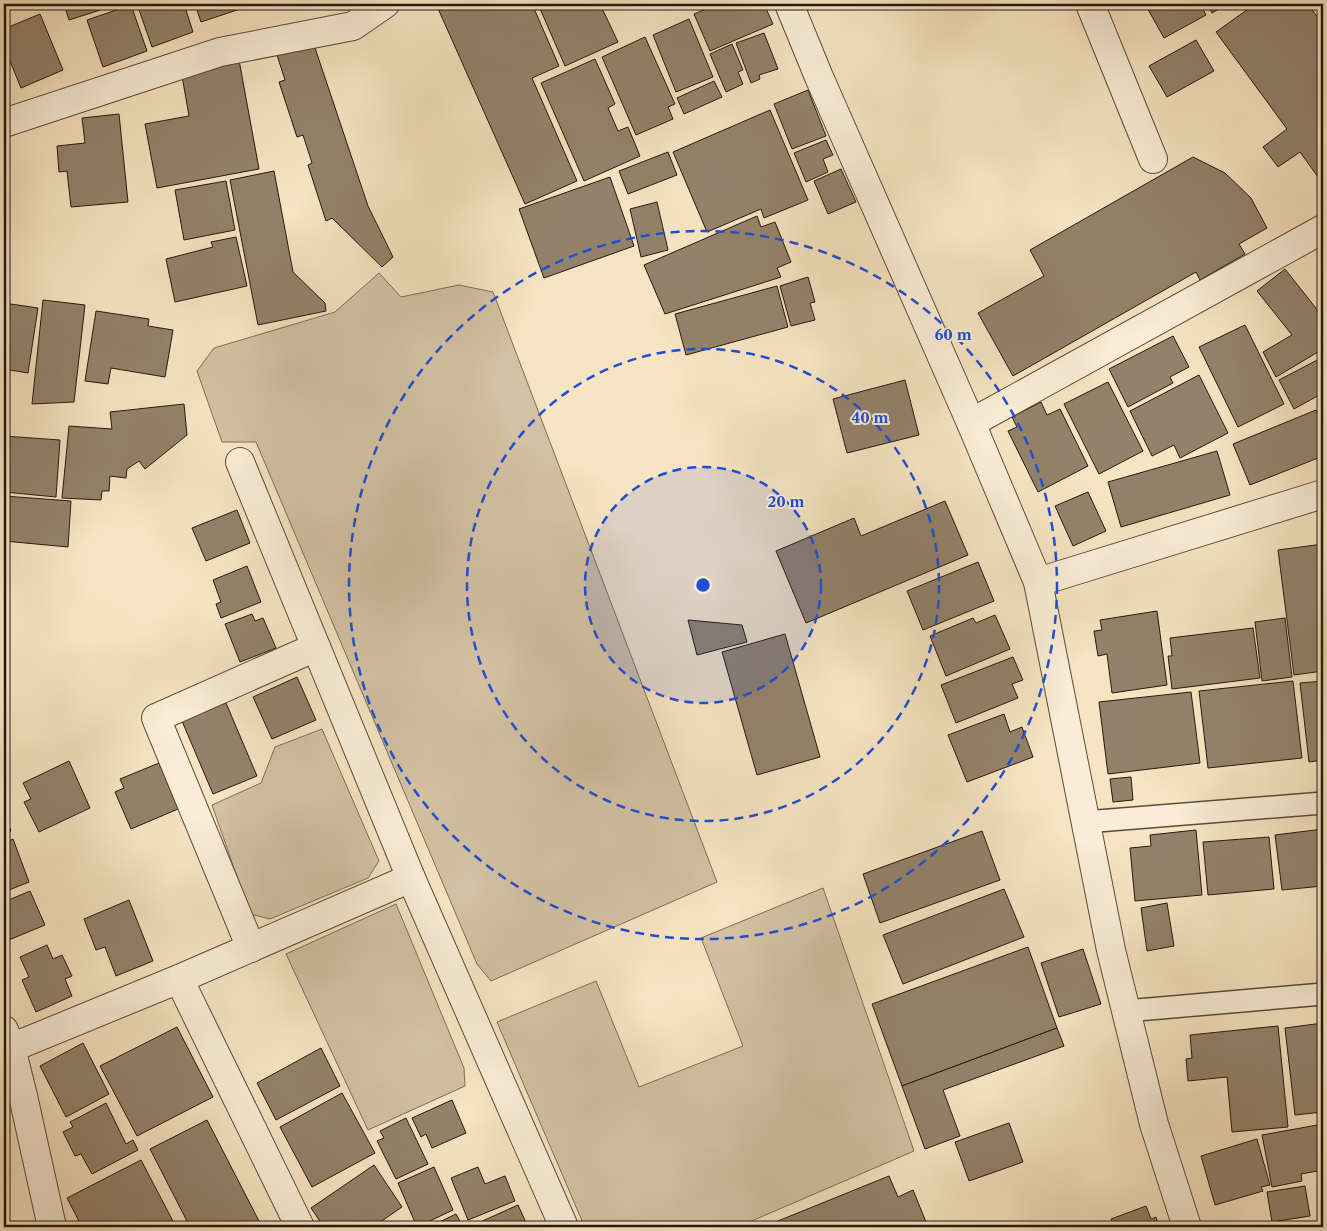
<svg xmlns="http://www.w3.org/2000/svg" width="1327" height="1231" font-family="'Libre Caslon Text',serif">
	<rect width="100%" height="100%" fill="#f6e4c2"/>
	<filter id="stains"><feTurbulence type="fractalNoise" baseFrequency=".004" numOctaves="4"/><feColorMatrix values="0 0 0 0 .2 0 0 0 0 .09 0 0 0 0 .02 0 0 0 .5 -.17"/></filter>
	<radialGradient id="worn" r=".72"><stop offset=".6" stop-color="#630" stop-opacity="0"/><stop offset="1" stop-color="#630" stop-opacity=".3"/></radialGradient>
	<g fill="#d3c1a3" stroke="#7d6c58">
		<polygon points="379,273 401,297 459,285 493,292 717,882 491,981 477,964 256,442 222,442 197,371 214,348 335,312"/>
		<polygon points="322,729 379,861 368,878 270,919 250,914 212,805 261,783 275,747"/>
		<polygon points="823,888 914,1151 740,1226 583,1223 497,1022 596,981 639,1087 743,1046 701,938"/>
		<polygon points="396,904 464,1068 465,1086 368,1130 286,954"/>
	</g>
	<g fill="#93826b" stroke="#27180d">
		<polygon points="64,4 119,4 69,20"/>
		<polygon points="137,4 184,4 193,32 152,47"/>
		<polygon points="195,4 245,4 246,7 201,22"/>
		<polygon points="436,4 532,4 559,66 532,78 577,181 525,204"/>
		<polygon points="538,4 600,4 618,42 565,66"/>
		<polygon points="719,4 764,4 773,24 710,51 694,14"/>
		<polygon points="1145,4 1200,4 1206,15 1164,38"/>
		<polygon points="1207,4 1227,4 1212,13"/>
		<polygon points="1255,4 1308,4 1323,25 1323,173 1318,177 1300,152 1278,167 1263,147 1287,129 1216,32"/>
		<polygon points="131,5 147,51 103,67 87,20"/>
		<polygon points="40,14 63,70 21,88 4,46 4,29"/>
		<polygon points="689,19 713,77 676,92 653,35"/>
		<polygon points="764,33 778,69 759,75 760,79 751,83 736,43"/>
		<polygon points="645,37 675,104 668,107 673,119 636,135 602,57"/>
		<polygon points="312,39 368,206 393,257 382,267 332,218 326,221 308,165 312,163 303,135 297,137 279,82 285,80 276,52"/>
		<polygon points="1196,40 1214,71 1167,97 1149,66"/>
		<polygon points="732,44 743,70 738,72 743,84 726,92 710,54"/>
		<polygon points="595,59 615,104 608,108 618,131 628,127 640,156 584,181 541,83"/>
		<polygon points="239,60 259,169 157,188 145,124 189,116 181,70"/>
		<polygon points="714,81 722,97 684,114 677,98"/>
		<polygon points="808,90 826,136 792,149 774,104"/>
		<polygon points="770,110 808,200 764,218 761,209 707,232 673,152"/>
		<polygon points="119,114 128,202 71,207 67,171 59,172 57,146 85,143 82,118"/>
		<polygon points="826,140 833,155 823,159 828,172 806,182 794,153"/>
		<polygon points="668,152 677,175 628,194 619,171"/>
		<polygon points="1193,157 1225,173 1251,198 1267,228 1239,244 1245,254 1200,280 1196,272 1013,376 978,313 1044,276 1030,250"/>
		<polygon points="841,169 856,202 828,214 814,181"/>
		<polygon points="274,171 293,272 325,303 326,311 258,325 230,180"/>
		<polygon points="610,177 634,246 544,278 519,209"/>
		<polygon points="226,181 235,230 184,240 175,190"/>
		<polygon points="657,202 668,250 641,257 630,209"/>
		<polygon points="757,216 761,227 775,222 791,262 777,268 781,277 665,314 644,265"/>
		<polygon points="236,237 247,286 175,302 166,259 213,247 211,242"/>
		<polygon points="1285,269 1319,312 1323,320 1323,349 1276,377 1263,352 1292,335 1257,291"/>
		<polygon points="808,277 815,302 810,303 815,320 791,326 780,286"/>
		<polygon points="777,286 788,327 686,355 675,314"/>
		<polygon points="43,300 85,305 74,402 32,404"/>
		<polygon points="4,303 38,308 28,373 4,369"/>
		<polygon points="96,311 149,319 148,326 173,330 165,377 111,368 108,384 85,381"/>
		<polygon points="1245,325 1284,404 1238,427 1199,347"/>
		<polygon points="1173,336 1189,367 1170,377 1173,383 1128,407 1109,369"/>
		<polygon points="1323,357 1323,393 1294,409 1279,380"/>
		<polygon points="1199,375 1228,433 1180,458 1174,445 1152,456 1130,411"/>
		<polygon points="905,380 919,435 847,453 833,399"/>
		<polygon points="1108,382 1143,451 1099,474 1064,404"/>
		<polygon points="1041,402 1047,415 1060,409 1088,466 1038,492 1008,431 1017,427 1012,417"/>
		<polygon points="184,404 187,435 145,469 139,461 127,469 126,478 110,476 109,491 102,491 101,500 62,498 69,426 112,429 110,412"/>
		<polygon points="1316,410 1323,428 1323,456 1250,485 1233,444"/>
		<polygon points="4,436 60,440 56,497 4,492"/>
		<polygon points="1217,451 1230,495 1121,527 1108,482"/>
		<polygon points="1088,492 1106,531 1073,546 1055,506"/>
		<polygon points="4,496 71,501 68,547 4,541"/>
		<polygon points="945,501 968,555 806,623 776,551 854,518 861,536"/>
		<polygon points="237,510 250,543 206,561 192,528"/>
		<polygon points="1323,544 1323,671 1294,675 1278,550"/>
		<polygon points="978,562 994,601 923,630 907,591"/>
		<polygon points="247,566 261,602 221,618 216,604 221,602 213,580"/>
		<polygon points="1157,611 1167,685 1112,693 1107,654 1098,656 1094,631 1102,630 1100,620"/>
		<polygon points="252,614 255,621 263,618 276,648 240,662 225,624"/>
		<polygon points="995,615 1010,649 946,676 930,636 973,618 976,623"/>
		<polygon points="1285,618 1292,677 1262,681 1255,622"/>
		<polygon points="688,620 742,625 747,642 697,655"/>
		<polygon points="1253,628 1260,678 1172,689 1168,656 1172,656 1170,638"/>
		<polygon points="785,634 820,757 757,775 722,652"/>
		<polygon points="1013,657 1023,680 1012,684 1018,698 956,723 941,685"/>
		<polygon points="297,677 316,720 272,739 253,697"/>
		<polygon points="1293,681 1302,758 1208,768 1199,691"/>
		<polygon points="1323,681 1323,760 1309,762 1300,683"/>
		<polygon points="1191,692 1200,763 1108,774 1099,702"/>
		<polygon points="226,703 257,776 213,794 182,721"/>
		<polygon points="1004,714 1010,732 1022,727 1033,757 967,782 948,735"/>
		<polygon points="69,761 90,808 39,832 24,802 31,799 23,783"/>
		<polygon points="159,763 178,809 131,829 115,792 124,788 120,779"/>
		<polygon points="1131,777 1133,800 1113,802 1110,779"/>
		<polygon points="4,813 11,831 4,834"/>
		<polygon points="1323,829 1323,886 1282,890 1275,835"/>
		<polygon points="1196,830 1202,895 1135,901 1130,848 1151,846 1150,835"/>
		<polygon points="982,831 1000,880 880,923 863,874"/>
		<polygon points="1269,837 1274,889 1208,895 1203,842"/>
		<polygon points="13,839 29,882 4,892 4,843"/>
		<polygon points="1004,889 1024,937 903,984 883,935"/>
		<polygon points="30,891 45,925 4,942 4,902"/>
		<polygon points="1318,898 1323,898 1323,964"/>
		<polygon points="129,900 153,961 116,976 105,947 96,950 84,919"/>
		<polygon points="1167,903 1174,946 1147,951 1141,908"/>
		<polygon points="47,945 53,959 62,955 72,976 65,979 72,996 36,1012 22,980 29,977 20,957"/>
		<polygon points="1028,947 1057,1028 902,1086 872,1004"/>
		<polygon points="1083,949 1101,1004 1059,1017 1041,963"/>
		<polygon points="1323,1023 1323,1112 1295,1115 1285,1028"/>
		<polygon points="1278,1026 1288,1127 1232,1132 1227,1077 1188,1081 1186,1059 1192,1058 1190,1035"/>
		<polygon points="177,1027 213,1097 137,1136 100,1066"/>
		<polygon points="1057,1028 1064,1046 943,1090 960,1136 925,1149 902,1086"/>
		<polygon points="83,1043 109,1094 66,1117 40,1066"/>
		<polygon points="321,1048 340,1086 276,1120 257,1083"/>
		<polygon points="342,1093 375,1153 312,1187 280,1127"/>
		<polygon points="452,1100 466,1133 432,1148 426,1134 421,1137 412,1118"/>
		<polygon points="106,1103 126,1144 133,1140 138,1150 92,1174 81,1154 75,1156 63,1132 73,1127 70,1122"/>
		<polygon points="406,1118 428,1164 396,1179 377,1141 384,1138 380,1131"/>
		<polygon points="207,1120 260,1223 251,1227 190,1227 150,1149"/>
		<polygon points="1009,1123 1023,1162 969,1181 955,1142"/>
		<polygon points="1323,1124 1323,1170 1301,1174 1302,1181 1272,1187 1262,1135"/>
		<polygon points="1257,1139 1270,1185 1261,1187 1263,1191 1215,1205 1201,1156"/>
		<polygon points="141,1160 176,1227 82,1227 67,1198"/>
		<polygon points="374,1165 402,1207 373,1227 324,1227 311,1208"/>
		<polygon points="434,1167 453,1210 417,1227 398,1183"/>
		<polygon points="478,1167 485,1184 505,1176 515,1201 468,1220 451,1178"/>
		<polygon points="889,1176 898,1197 913,1190 928,1227 763,1227"/>
		<polygon points="1305,1186 1310,1216 1272,1222 1267,1192"/>
		<polygon points="518,1205 528,1227 480,1227 478,1223"/>
		<polygon points="1146,1206 1151,1219 1156,1217 1159,1227 1114,1227 1111,1219"/>
		<polygon points="456,1214 463,1227 429,1227"/>
		<polygon points="401,1222 405,1227 394,1227"/>
	</g>
	<g fill="none" stroke-linecap="round" stroke-linejoin="round">
		<defs>
			<g id="lane">
				<polyline points="1085,822 1323,803"/>
				<polyline points="1126,1011 1323,994"/>
			</g>
			<g id="street">
				<polyline points="789,4 819,77 971,423 1038,582 1111,950 1154,1124 1187,1227"/>
				<polyline points="1090,4 1153,159"/>
				<polyline points="4,123 220,52 353,26 385,4"/>
				<polyline points="971,423 1323,229"/>
				<polyline points="240,462 411,878 564,1227"/>
				<polyline points="1038,582 1323,494"/>
				<polyline points="251,948 156,718 316,647"/>
				<polyline points="179,979 300,1227"/>
				<polyline points="4,1030 11,1048 23,1096 52,1227"/>
				<polyline points="11,1048 179,979 411,878"/>
			</g>
		</defs>
		<use href="#lane" stroke="#5b4b3a" stroke-width="24"/>
		<use href="#street" stroke="#5b4b3a" stroke-width="30"/>
		<use href="#lane" stroke="#f9edd7" stroke-width="21"/>
		<use href="#street" stroke="#f9edd7" stroke-width="28"/>
	</g>
	<circle cx="703" cy="585" r="118" fill="#1d4ed8" fill-opacity=".12"/>
	<g fill="none" stroke="#1d4ed8" stroke-width="2.5" stroke-dasharray="9 6">
		<circle cx="703" cy="585" r="118"/>
		<circle cx="703" cy="585" r="236"/>
		<circle cx="703" cy="585" r="354"/>
	</g>
	<circle cx="703" cy="585" r="8" fill="#1d4ed8" stroke="#f9edd7" stroke-width="2.5"/>
	<g font-size="15" text-anchor="middle" font-weight="bold" fill="#1d4ed8" stroke="#f9edd7" stroke-width="4" stroke-linejoin="round" paint-order="stroke">
		<text x="953" y="340">60 m</text>
		<text x="870" y="423">40 m</text>
		<text x="786" y="507">20 m</text>
	</g>
	<rect width="1327" height="1231" fill="none" stroke="#f6e4c2" stroke-width="20"/>
	<rect x="5" y="5" width="1317" height="1221" fill="none" stroke="#27180d" stroke-width="2.5"/>
	<rect x="10" y="10" width="1307" height="1211" fill="none" stroke="#27180d"/>
	<rect width="100%" height="100%" filter="url(#stains)"/>
	<rect width="100%" height="100%" fill="url(#worn)"/>
</svg>
